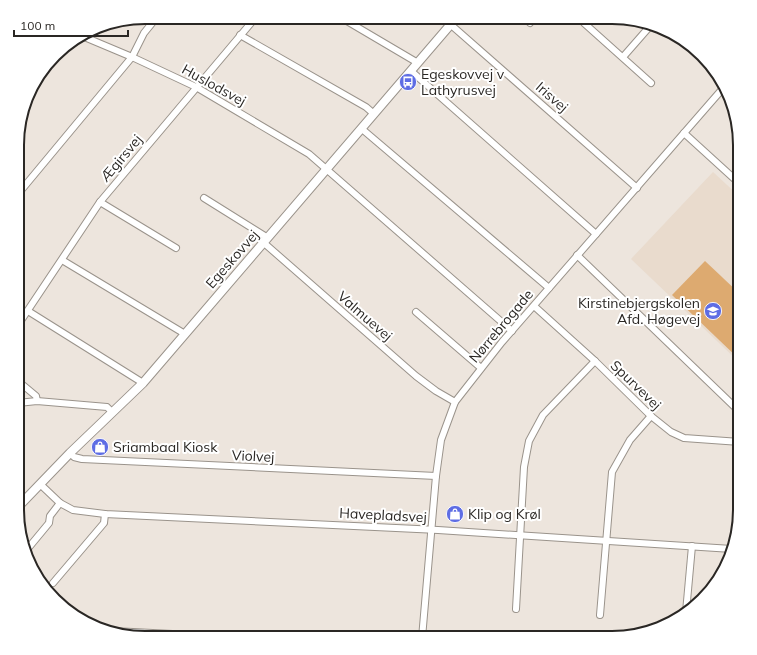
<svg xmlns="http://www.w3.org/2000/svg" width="757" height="655" font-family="Mulish,sans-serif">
	<rect width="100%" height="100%" fill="#ede5dd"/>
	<polygon fill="#e9dbcd" points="713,172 740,197 740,363 631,259"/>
	<polygon fill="#ddaa70" points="705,261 740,294 740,360 672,295"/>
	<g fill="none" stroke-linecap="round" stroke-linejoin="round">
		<defs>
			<g id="minor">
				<polyline points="340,17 418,63"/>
				<polyline points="530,23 534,17"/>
				<polyline points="584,23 651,83"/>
				<polyline points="450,24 637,188"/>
				<polyline points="240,35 366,107 374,114"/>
				<polyline points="82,36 132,57 196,87 309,154 512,331"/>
				<polyline points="623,57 651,25"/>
				<polyline points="411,71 596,234"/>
				<polyline points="362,129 549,288"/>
				<polyline points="684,133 740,184"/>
				<polyline points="18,194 132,57 144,33 157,17"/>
				<polyline points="204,198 268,238"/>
				<polyline points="100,202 176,248"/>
				<polyline points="264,243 416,376 436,391 455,402"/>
				<polyline points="577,255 740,412"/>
				<polyline points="62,260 185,334"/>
				<polyline points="534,306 595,361 651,416 671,432 684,438 740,442"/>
				<polyline points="28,311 143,383"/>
				<polyline points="416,312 481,368"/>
				<polyline points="18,325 100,202 256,17"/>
				<polyline points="18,381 36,396 37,401"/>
				<polyline points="18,403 37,401 107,407 112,412"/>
				<polyline points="70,453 74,457 82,459 436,476"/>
				<polyline points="40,484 60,503 73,510 105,514 438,530 732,549"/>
				<polyline points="25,552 49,523 50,516 60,503"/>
				<polyline points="53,583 104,523 105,514"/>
				<polyline points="516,609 524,467 529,441 543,415 595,361"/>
				<polyline points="686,612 692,546"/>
				<polyline points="600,615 612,472 630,440 651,416"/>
				<polyline points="422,638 436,476 441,440 455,402 502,342 725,86"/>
			</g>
			<g id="tertiary">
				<polyline points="17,508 70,453 143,383 457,17"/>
				<polyline points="113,632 232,638"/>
			</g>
		</defs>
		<use href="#minor" stroke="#9a938b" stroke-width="8"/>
		<use href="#tertiary" stroke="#9a938b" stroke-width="10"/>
		<use href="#minor" stroke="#fff" stroke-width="6"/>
		<use href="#tertiary" stroke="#fff" stroke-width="8"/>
	</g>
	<defs>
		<symbol id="bus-disc" viewBox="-11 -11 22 22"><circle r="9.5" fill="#5e6de4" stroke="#fff"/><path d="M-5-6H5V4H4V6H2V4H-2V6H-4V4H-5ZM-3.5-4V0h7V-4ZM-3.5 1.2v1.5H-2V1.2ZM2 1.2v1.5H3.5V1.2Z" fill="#fff"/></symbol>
		<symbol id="school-disc" viewBox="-11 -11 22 22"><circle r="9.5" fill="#5e6de4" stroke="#fff"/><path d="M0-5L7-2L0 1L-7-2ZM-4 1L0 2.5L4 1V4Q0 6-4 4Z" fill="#fff"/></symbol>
		<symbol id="shop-disc" viewBox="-11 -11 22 22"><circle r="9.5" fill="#5e6de4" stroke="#fff"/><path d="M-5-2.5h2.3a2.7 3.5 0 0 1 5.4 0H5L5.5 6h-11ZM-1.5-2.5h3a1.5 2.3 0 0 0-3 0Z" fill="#fff"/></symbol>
	</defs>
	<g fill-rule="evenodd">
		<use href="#bus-disc" x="398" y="72" width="20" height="20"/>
		<use href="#school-disc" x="703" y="301" width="20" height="20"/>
		<use href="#shop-disc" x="90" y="437" width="20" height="20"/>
		<use href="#shop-disc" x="445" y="504" width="20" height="20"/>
	</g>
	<g text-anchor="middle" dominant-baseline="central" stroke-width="4" stroke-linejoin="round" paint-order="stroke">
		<g font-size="14" fill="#2a2724" stroke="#fff" text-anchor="start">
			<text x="421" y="74">Egeskovvej v<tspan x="421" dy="16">Lathyrusvej</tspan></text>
			<text x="700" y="303" text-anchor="end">Kirstinebjergskolen<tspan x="700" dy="16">Afd. Høgevej</tspan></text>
			<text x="113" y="447">Sriambaal Kiosk</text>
			<text x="468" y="514">Klip og Krøl</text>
		</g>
		<g font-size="14" fill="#2a2724" stroke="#fff">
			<text transform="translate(214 85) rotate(29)">Huslodsvej</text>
			<text transform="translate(552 97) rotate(41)">Irisvej</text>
			<text transform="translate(121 158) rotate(-50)">Ægirsvej</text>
			<text transform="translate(232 259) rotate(-49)">Egeskovvej</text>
			<text transform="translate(365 316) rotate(41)">Valmuevej</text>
			<text transform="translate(501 326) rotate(-50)">Nørrebrogade</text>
			<text transform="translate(636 385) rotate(44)">Spurvevej</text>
			<text transform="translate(253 456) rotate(3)">Violvej</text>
			<text transform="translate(383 515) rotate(3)">Havepladsvej</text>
		</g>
	</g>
	<path d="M0 0H757V655H0ZM145 24H612A121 121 0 0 1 733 145V510A121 121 0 0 1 612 631H145A121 121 0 0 1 24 510V145A121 121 0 0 1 145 24Z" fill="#fff" fill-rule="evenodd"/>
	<path fill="none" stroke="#2a2724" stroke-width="2" d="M145 24H612A121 121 0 0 1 733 145V510A121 121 0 0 1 612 631H145A121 121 0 0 1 24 510V145A121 121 0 0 1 145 24Z"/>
	<path d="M14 30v6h114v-6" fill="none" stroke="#2a2724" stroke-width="2"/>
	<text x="20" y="30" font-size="12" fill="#2a2724" stroke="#ffffff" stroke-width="3" paint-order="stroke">100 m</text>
</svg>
